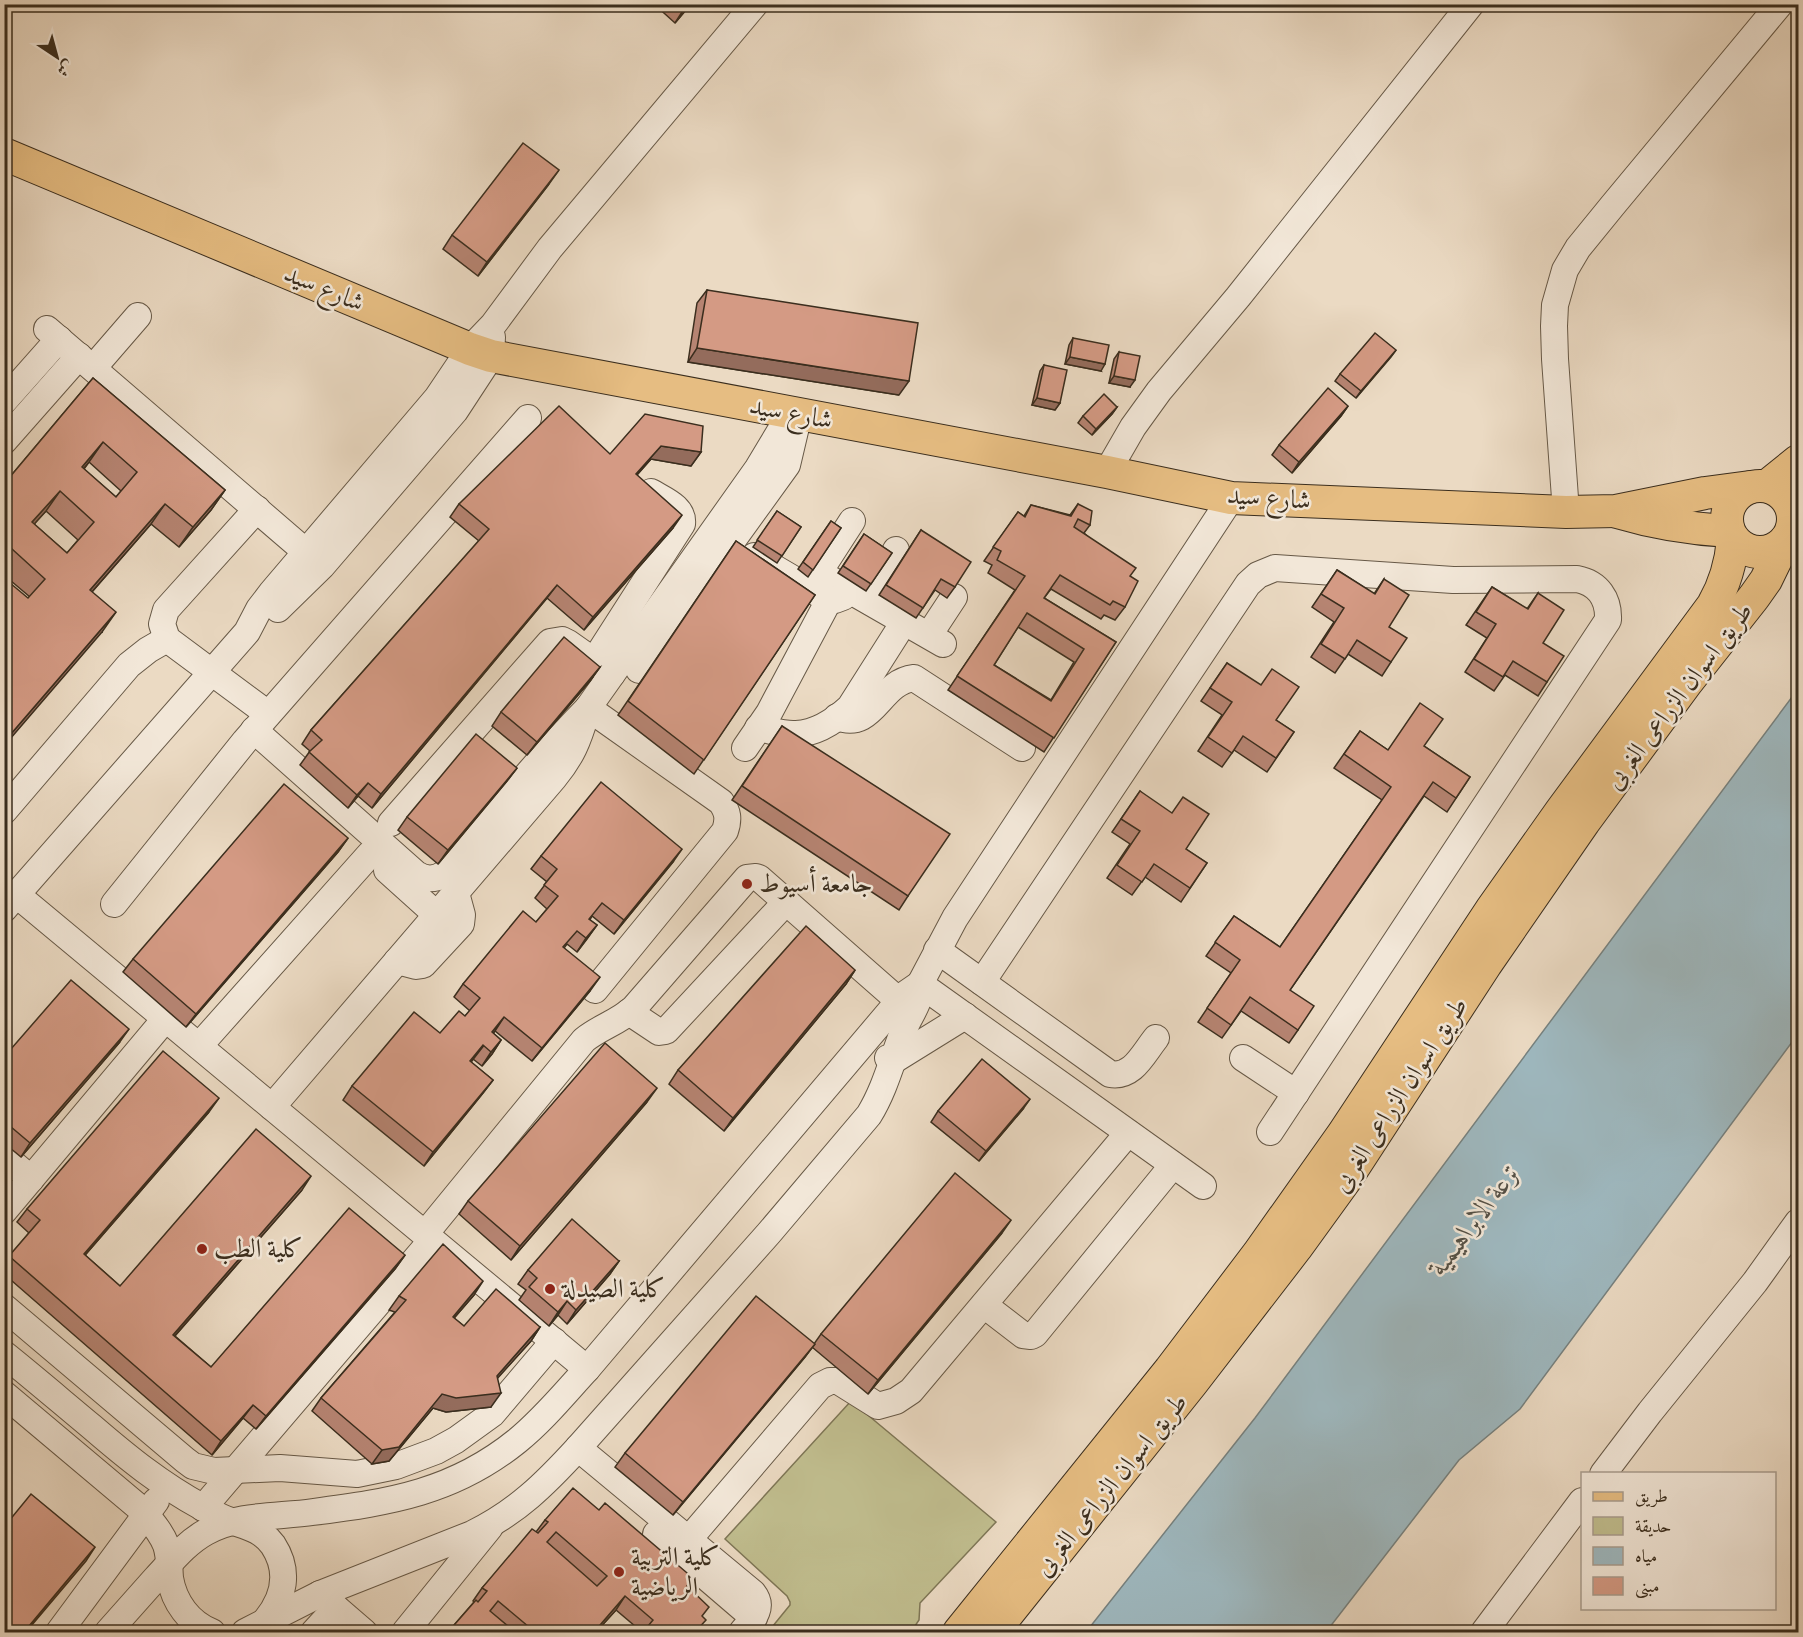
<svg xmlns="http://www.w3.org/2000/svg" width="1803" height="1637" font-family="'IM FELL Double Pica',Amiri,serif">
	<rect width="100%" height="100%" fill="#ebdac3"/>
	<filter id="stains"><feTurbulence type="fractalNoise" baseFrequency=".00333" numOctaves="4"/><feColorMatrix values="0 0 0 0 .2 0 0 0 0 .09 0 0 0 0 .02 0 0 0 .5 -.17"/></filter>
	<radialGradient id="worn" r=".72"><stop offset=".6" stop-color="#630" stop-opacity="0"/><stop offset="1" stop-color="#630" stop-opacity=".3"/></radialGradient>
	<polygon fill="#c0bd8e" stroke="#7e7656" stroke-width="1.5" points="851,1401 996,1522 920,1603 919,1620 911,1632 768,1632 790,1605 790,1602 787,1596 725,1539"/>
	<polygon fill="#9eb8bf" stroke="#76817f" stroke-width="1.5" points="1798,689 1798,1034 1520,1409 1459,1460 1326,1632 1086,1632 1255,1418"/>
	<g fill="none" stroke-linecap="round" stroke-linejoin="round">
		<defs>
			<g id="minor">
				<polyline points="47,329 320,564"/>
				<polyline points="93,368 138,316"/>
				<polyline points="4,401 59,339"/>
				<polyline points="4,441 79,356"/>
				<polyline points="1107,472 1133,427 1159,391 1238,297 1471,4"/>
				<polyline points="257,509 166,610 162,624 167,639 268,714"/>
				<polyline points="1566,512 1555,359 1554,326 1555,305 1565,270 1578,248 1613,205 1780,4"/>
				<polyline points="852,521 823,566 822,571 823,575 943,644"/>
				<polyline points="754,556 829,600 835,600 843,597"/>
				<polyline points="871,602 896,550"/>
				<polyline points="278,609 322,566 455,411 491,356 492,337"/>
				<polyline points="929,635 954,597"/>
				<path d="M 594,661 L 682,524 C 684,507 664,500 651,492"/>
				<polyline points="639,670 787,465 799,414"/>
				<path d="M 588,708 L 721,802 C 728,812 729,819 725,831 L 595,990"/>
				<path d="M 837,717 C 874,732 879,682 914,678 L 1022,748"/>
				<path d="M 758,728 C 770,730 784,735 796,734 C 816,733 836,720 850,707 L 904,622"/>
				<path d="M 254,730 L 416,874 C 426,880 434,880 444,874 C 491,818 537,760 588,708 L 758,468 L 791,413"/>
				<polyline points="745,748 769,713 829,600"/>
				<polyline points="4,811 129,665 148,650 167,639"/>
				<polyline points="391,823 550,642 562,640 568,643 612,674"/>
				<polyline points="387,870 437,915"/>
				<polyline points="17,895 587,1369"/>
				<polyline points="114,904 245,741 528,418"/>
				<polyline points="4,909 247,632 259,609 272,592 437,398 470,349 493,325 550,248 755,4"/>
				<path d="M 937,950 L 1110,1074 C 1133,1078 1143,1054 1156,1038"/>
				<polyline points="397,961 416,966 423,965 461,924 462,915 456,893"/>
				<path d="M 982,982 L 1248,584 L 1258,575 L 1275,568 L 1453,580 L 1577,579 C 1598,583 1609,599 1608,620 L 1270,1132"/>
				<polyline points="920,984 1203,1186"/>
				<polyline points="629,1012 659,1032 666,1031 786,902"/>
				<polyline points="199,1046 370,854"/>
				<polyline points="888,1058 894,1060 965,1016"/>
				<polyline points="1243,1058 1296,1093"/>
				<path d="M 272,1107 L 554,778 C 572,756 578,741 586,714"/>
				<polyline points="4,1156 31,1179"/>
				<polyline points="4,1211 166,1018"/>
				<path d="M 425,1234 L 584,1040 C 600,1027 619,1022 634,1008 L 747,878 L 756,877 L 759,878 L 899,1001"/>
				<polyline points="984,1305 1023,1335 1031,1336 1035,1334 1173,1165"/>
				<polyline points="4,1307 185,1460 193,1466 214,1471 280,1468 357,1474 396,1466 436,1451 456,1440 492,1414 554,1341"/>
				<path d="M 4,1354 C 34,1378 63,1403 92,1427 C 128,1458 160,1484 202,1507 C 211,1512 221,1518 231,1521 C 248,1527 261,1529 273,1545 C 290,1571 284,1598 266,1620"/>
				<path d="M 4,1394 L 142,1510 C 151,1521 161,1532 166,1545 C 170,1557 169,1567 170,1578 C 174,1602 189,1623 212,1632"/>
				<path d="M 578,1448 L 753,1593 C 765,1608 752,1620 742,1632"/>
				<polyline points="1603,1474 1650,1412 1755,1282 1798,1222"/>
				<polyline points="203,1508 432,1240"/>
				<polyline points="656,1534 754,1618"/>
				<polyline points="689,1539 820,1386 830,1381 838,1381 878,1406 896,1401 911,1391 1128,1133"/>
				<polyline points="320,1594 364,1632"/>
				<polyline points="59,1632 156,1501"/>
				<path d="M 108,1632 C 124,1614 140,1596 156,1578 C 172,1561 186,1543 206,1532 C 238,1514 278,1517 313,1512 C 391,1502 454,1492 517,1441 C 543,1420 564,1394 587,1369 L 904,995 L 920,984"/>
				<path d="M 245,1632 L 320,1594 L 472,1534 C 517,1512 545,1484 578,1448 L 769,1233 L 869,1115 C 885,1089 892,1060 903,1032 C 909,1015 922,1002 920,984 L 955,918 L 1231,498"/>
				<polyline points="314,1632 336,1608"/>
				<polyline points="405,1632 490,1527"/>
				<polyline points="1484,1632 1582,1501"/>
			</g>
			<g id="major">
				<polyline points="4,154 470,349 491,356 1107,472 1231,498 1566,512 1616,511 1705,493 1750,487"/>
				<circle cx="1760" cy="519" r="33"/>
				<polyline points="1767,486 1798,461"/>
				<path d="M 1617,512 C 1654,523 1690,529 1728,531"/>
				<path d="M 959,1632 L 1170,1370 L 1258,1254 L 1343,1134 L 1491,910 L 1561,811 L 1713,605 C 1725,584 1731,564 1733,539"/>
				<polyline points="993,1632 1192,1383 1296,1248 1346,1179 1486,964 1584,822 1687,682 1754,597 1766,580 1785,541"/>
			</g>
		</defs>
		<use href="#minor" stroke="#675947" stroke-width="28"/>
		<use href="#major" stroke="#3b2e1e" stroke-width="34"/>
		<use href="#minor" stroke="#f2e7d8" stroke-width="26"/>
		<use href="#major" stroke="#e6bd82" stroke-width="32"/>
	</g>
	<g fill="#b68472" stroke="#3b2e1e" stroke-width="1.5" fill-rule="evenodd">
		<polygon points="654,4 691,4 675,23"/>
		<polygon points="549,184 478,276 443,249 452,235"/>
		<polygon points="707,290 899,395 688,362 697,303"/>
		<polygon points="1073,338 1101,371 1065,364 1069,345"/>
		<polygon points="1396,350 1356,398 1335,381 1340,374"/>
		<polygon points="1119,352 1130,387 1109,383 1114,359"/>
		<polygon points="1044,365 1060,403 1055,410 1032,405 1040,371"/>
		<path d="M 93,378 L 225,490 L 211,510 L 179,547 L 151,524 L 92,592 L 102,632 L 28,598 L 30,597 L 4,575 L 4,484 ZM 89,462 L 121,491 L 116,497 L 84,469 ZM 46,511 L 78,540 L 67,553 L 34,524 Z"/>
		<polygon points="1348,406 1341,416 1292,473 1272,455 1279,445"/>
		<polygon points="1117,407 1112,414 1092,435 1078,423 1083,416"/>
		<polygon points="701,452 691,466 651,459 637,475 673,528 584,630 547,598 372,808 358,796 348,808 300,765 310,751 302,744 311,730 479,541 450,517 459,504 610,454"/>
		<path d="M 1078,504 L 1090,525 L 1084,533 L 1130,576 L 1125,607 L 1115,620 L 1104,615 L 1101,619 L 1051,589 L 1044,598 L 1116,642 L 1044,752 L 948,690 L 1015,590 L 988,573 L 992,565 L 984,561 L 1018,512 L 1024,516 L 1031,505 L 1070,515 ZM 1018,627 L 1074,662 L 1051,700 L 994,665 Z"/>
		<polygon points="777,511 801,527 777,563 753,547"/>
		<polygon points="831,521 841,528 808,577 798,569"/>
		<polygon points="921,530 955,587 947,598 935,590 916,618 879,595"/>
		<polygon points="864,534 892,553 866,591 838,573"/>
		<polygon points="736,541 815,595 694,774 618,715"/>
		<polygon points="1337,570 1374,594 1384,579 1389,627 1391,662 1382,676 1348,654 1335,673 1311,657 1334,622 1312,607"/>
		<polygon points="1492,587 1527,609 1538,593 1547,682 1538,696 1505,675 1494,691 1465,672 1487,638 1466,625"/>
		<polygon points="1227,663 1276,720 1294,732 1267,772 1234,750 1222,767 1198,751 1222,715 1201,701"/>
		<polygon points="600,667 590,681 527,755 492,726 501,712"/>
		<polygon points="782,726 908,896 899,910 732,800"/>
		<polygon points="1360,731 1388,750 1424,746 1470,777 1447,812 1424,796 1290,990 1298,1030 1289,1043 1241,1011 1222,1038 1198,1022 1231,973 1206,956 1234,916 1280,947 1382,800 1334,768"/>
		<polygon points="517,768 507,781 438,864 398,830 407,817"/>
		<polygon points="1140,791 1186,849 1207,863 1181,902 1145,877 1132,895 1107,878 1130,844 1112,832"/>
		<polygon points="348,838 338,852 186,1027 123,972 133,959"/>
		<polygon points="541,856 673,862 614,934 592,916 590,920 597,925 577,952 567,944 564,948 590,991 532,1061 495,1031 493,1033 501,1040 492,1054 482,1066 473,1059 471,1062 493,1080 483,1093 424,1166 343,1100 352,1086 440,1033 465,1016 470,1011 454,997 463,984 536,922 547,909 535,898 547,882 531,869"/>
		<polygon points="855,970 846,984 724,1131 669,1084 678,1070"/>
		<polygon points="119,1043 21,1157 4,1143 4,1057"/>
		<polygon points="647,1102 511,1260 459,1214 468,1201"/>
		<polygon points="1023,1109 979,1161 931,1122 938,1111"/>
		<polygon points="209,1112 85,1255 120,1286 302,1190 175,1336 211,1367 405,1255 395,1269 256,1429 243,1418 212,1455 4,1274 4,1263 29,1233 17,1222 27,1209"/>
		<polygon points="1002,1233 868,1394 812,1347 805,1357 673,1515 615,1467 625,1453 814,1344 821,1334"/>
		<polygon points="619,1261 610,1274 567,1324 558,1315 549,1326 519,1300 526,1290 518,1284 528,1270"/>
		<polygon points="474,1295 454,1318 464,1326 540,1327 531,1341 497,1378 491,1407 446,1412 433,1408 389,1461 372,1464 312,1411 321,1398 395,1312 389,1310 399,1296"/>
		<polygon points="545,1520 687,1586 702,1617 697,1632 642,1632 616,1610 596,1632 448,1632 474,1602 473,1601 482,1588 536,1532"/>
	</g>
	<g fill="#946c5c" stroke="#3b2e1e" stroke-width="1.5">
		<polygon points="689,4 691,4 675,23 682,12"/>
		<polygon points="559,170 549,184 478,276 487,262"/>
		<polygon points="697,348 909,381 899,395 688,362"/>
		<polygon points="1396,350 1391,357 1356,398 1361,391"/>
		<polygon points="1070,357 1105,364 1101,371 1065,364"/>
		<polygon points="1114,376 1135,380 1130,387 1109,383"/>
		<polygon points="1037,398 1060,403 1055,410 1032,405"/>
		<polygon points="1348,406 1341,416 1292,473 1299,462"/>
		<polygon points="1117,407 1112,414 1092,435 1096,429"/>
		<polygon points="103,442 89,462 68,487 82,467"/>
		<polygon points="661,446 701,452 691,466 651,459 626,487 636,474"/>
		<polygon points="225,490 211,510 179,547 193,527"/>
		<polygon points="60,491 46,511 18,542 32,522"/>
		<polygon points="165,504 151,524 76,610 90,590"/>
		<polygon points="682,515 673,528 584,630 593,617"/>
		<polygon points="557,585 547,598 372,808 381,794"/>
		<polygon points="116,612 102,632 4,746 4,742"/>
		<polygon points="600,667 590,681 527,755 537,742"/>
		<polygon points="517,768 507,781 438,864 448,850"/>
		<polygon points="368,783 358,796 348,808 357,795"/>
		<polygon points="348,838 338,852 186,1027 196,1014"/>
		<polygon points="682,849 673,862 614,934 624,920"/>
		<polygon points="597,925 587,939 577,952 586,938"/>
		<polygon points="855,970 846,984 724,1131 733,1118"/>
		<polygon points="600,977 590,991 532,1061 542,1048"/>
		<polygon points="504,1017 495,1031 461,1075 492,1032"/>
		<polygon points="129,1029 119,1043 21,1157 30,1143"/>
		<polygon points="501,1040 492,1054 482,1066 491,1052"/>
		<polygon points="493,1080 483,1093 424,1166 433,1152"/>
		<polygon points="657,1088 647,1102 511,1260 520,1246"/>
		<polygon points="219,1098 209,1112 74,1268 84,1254"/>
		<polygon points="1030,1099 1023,1109 979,1161 986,1151"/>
		<polygon points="311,1176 302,1190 164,1348 173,1335"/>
		<polygon points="1011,1220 1002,1233 868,1394 878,1380"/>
		<polygon points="405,1255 395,1269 256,1429 266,1416"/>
		<polygon points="619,1261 610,1274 567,1324 576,1310"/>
		<polygon points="483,1281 474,1295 443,1331 453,1317"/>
		<polygon points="567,1301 558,1315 549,1326 558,1312"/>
		<polygon points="540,1327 531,1341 487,1390 497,1376"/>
		<polygon points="815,1344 805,1357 673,1515 683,1502"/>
		<polygon points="501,1393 491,1407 446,1412 433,1408 389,1461 372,1464 382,1450 442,1394"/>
		<polygon points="253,1405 243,1418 212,1455 221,1441"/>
		<polygon points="95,1547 86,1561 26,1632 24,1632"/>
		<polygon points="625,1596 616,1610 596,1632 594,1632"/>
	</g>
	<g fill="#d49a84" stroke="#3b2e1e" stroke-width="1.5" fill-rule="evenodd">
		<polygon points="673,4 689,4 682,12"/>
		<polygon points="523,143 559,170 487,262 452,235"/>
		<polygon points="707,290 918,323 909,381 697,348"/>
		<polygon points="1375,333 1396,350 1361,391 1340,374"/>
		<polygon points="1073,338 1109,345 1105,364 1070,357"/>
		<polygon points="1119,352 1140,356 1135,380 1114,376"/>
		<polygon points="1044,365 1067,370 1060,403 1037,398"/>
		<path d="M 93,378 L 225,490 L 193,527 L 165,504 L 90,590 L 116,612 L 4,742 L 4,578 L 28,598 L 45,579 L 12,549 L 4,557 L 4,484 ZM 103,442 L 137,472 L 116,497 L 82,467 ZM 60,491 L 94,522 L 67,553 L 32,522 Z"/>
		<polygon points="1328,388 1348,406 1299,462 1279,445"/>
		<polygon points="1104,394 1117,407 1096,429 1083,416"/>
		<polygon points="559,406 610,454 645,414 703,426 701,452 661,446 636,474 682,515 593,617 557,585 381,794 368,783 357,795 309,752 322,740 311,730 489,529 459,504"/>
		<path d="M 1078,504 L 1092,511 L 1090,525 L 1078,519 L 1074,527 L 1136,568 L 1130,576 L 1138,581 L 1125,607 L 1113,601 L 1110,605 L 1060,575 L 1044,598 L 1116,642 L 1054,738 L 957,676 L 1025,576 L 997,560 L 1001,551 L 993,547 L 1018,512 L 1025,517 L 1031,505 L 1071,516 ZM 1027,613 L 1084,649 L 1051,701 L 994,665 Z"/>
		<polygon points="777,511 801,527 782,556 757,540"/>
		<polygon points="831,521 841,528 813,570 803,562"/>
		<polygon points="921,530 971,562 955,587 941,579 923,608 886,585"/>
		<polygon points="864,534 892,553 871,584 843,566"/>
		<polygon points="736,541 815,595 704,760 628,701"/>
		<polygon points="1337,570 1375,594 1384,579 1409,595 1389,627 1407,638 1391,662 1357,640 1345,659 1321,644 1344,608 1321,594"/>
		<polygon points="1492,587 1528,609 1538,593 1564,610 1543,643 1564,656 1547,682 1513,661 1503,677 1474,659 1496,624 1476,612"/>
		<polygon points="564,637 600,667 537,742 501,712"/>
		<polygon points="1227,663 1261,685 1272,669 1299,687 1276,720 1294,732 1276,758 1243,736 1232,753 1208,737 1232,702 1210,688"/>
		<polygon points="1420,703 1443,719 1424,746 1470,777 1456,798 1433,782 1290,990 1314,1006 1298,1030 1250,997 1231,1025 1207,1008 1240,960 1215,942 1234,916 1280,947 1391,787 1344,754 1360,731 1388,750"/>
		<polygon points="782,726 950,834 908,896 742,786"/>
		<polygon points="476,734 517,768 448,850 407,817"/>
		<polygon points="601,782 682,849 624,920 602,903 589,919 597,925 586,938 577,931 563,947 600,977 542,1048 504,1017 492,1032 501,1040 491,1052 483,1045 470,1061 493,1080 433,1152 352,1086 414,1012 440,1033 459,1011 465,1016 480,998 463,984 523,911 536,922 558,896 544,885 557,869 541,856"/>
		<polygon points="284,784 348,838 196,1014 133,959"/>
		<polygon points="1140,791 1172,813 1183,797 1209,814 1186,849 1207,863 1190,888 1154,864 1142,882 1117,865 1140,831 1121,819"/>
		<polygon points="806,926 855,970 733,1118 678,1070"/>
		<polygon points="71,980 129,1029 30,1143 4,1121 4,1057"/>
		<polygon points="605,1043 657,1088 520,1246 468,1201"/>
		<polygon points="163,1051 219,1098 84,1254 120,1286 256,1129 311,1176 173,1335 211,1367 349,1208 405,1255 266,1416 253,1405 221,1441 9,1256 40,1220 27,1209"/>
		<polygon points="982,1059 1030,1099 986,1151 938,1111"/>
		<polygon points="955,1173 1011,1220 878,1380 821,1334"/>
		<polygon points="572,1219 619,1261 576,1310 567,1301 558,1312 529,1287 537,1278 528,1270"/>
		<polygon points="443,1244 483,1281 453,1317 464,1326 496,1289 540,1327 497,1376 501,1393 456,1398 442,1394 399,1447 382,1450 321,1398 406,1300 399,1296"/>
		<polygon points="756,1296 815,1344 683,1502 625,1453"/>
		<path d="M 573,1488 L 599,1510 L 605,1503 L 693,1578 L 687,1586 L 709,1607 L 702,1616 L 706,1620 L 695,1632 L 643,1632 L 653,1620 L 625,1596 L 594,1632 L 535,1632 L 498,1601 L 490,1611 L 515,1632 L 448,1632 L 476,1600 L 478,1602 L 487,1591 L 482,1588 L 532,1529 L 538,1533 L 548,1522 L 545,1520 ZM 556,1532 L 607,1576 L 597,1586 L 547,1542 Z"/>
		<polygon points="31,1494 95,1547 24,1632 4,1632 4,1527"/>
	</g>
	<g fill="#8f2418" stroke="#f2e7d8" stroke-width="2">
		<circle cx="747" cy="884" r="6"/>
		<circle cx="202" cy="1249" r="6"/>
		<circle cx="550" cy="1289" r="6"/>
		<circle cx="619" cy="1572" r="6"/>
	</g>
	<g text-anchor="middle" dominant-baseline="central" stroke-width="5" stroke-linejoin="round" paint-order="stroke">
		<g font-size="26" fill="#3b2e1e" stroke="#f2e7d8">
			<text transform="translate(324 288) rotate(23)">شارع سيد</text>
			<text transform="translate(791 413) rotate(11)">شارع سيد</text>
			<text transform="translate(1269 498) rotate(4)">شارع سيد</text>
			<text transform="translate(1679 696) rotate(-53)">طريق اسوان الزراعى الغربى</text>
			<text transform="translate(1400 1095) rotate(-57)">طريق اسوان الزراعى الغربى</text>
			<text transform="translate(1111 1485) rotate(-51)">طريق اسوان الزراعى الغربى</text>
		</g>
		<g font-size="26" fill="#3b2e1e" stroke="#f2e7d8" text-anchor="start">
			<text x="759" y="884">جامعة أسيوط</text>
			<text x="214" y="1249">كلية الطب</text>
			<text x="562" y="1289">كلية الصيدلة</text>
			<text x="631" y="1557">كلية التربية<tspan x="631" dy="30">الرياضية</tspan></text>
		</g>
		<g font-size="27" font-style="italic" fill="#545046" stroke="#f2e7d8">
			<text transform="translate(1475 1219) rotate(-53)">ترعة الابراهيمية</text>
		</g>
	</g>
	<rect width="1803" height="1637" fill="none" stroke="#ebdac3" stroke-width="24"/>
	<rect x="6" y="6" width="1791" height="1625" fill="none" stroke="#3b2e1e" stroke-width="3"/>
	<rect x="12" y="12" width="1779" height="1613" fill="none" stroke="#3b2e1e" stroke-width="1.5"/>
	<rect x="1581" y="1472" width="195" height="138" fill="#f2e7d8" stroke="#a99d8e" stroke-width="1.5"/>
	<rect x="1593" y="1492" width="30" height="9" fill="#e6bd82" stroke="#a99d8e" stroke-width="1.5"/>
	<text x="1635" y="1502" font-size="18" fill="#3b2e1e">طريق</text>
	<rect x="1593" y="1517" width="30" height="18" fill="#c0bd8e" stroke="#a99d8e" stroke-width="1.5"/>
	<text x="1635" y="1532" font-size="18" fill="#3b2e1e">حديقة</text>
	<rect x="1593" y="1547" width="30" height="18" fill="#9eb8bf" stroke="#a99d8e" stroke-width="1.5"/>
	<text x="1635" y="1562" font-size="18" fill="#3b2e1e">مياه</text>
	<rect x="1593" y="1577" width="30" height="18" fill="#d49a84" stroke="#a99d8e" stroke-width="1.5"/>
	<text x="1635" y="1592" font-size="18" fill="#3b2e1e">مبنى</text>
	<g transform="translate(57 57) rotate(144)" stroke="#f2e7d8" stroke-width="4.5" paint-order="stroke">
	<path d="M0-4.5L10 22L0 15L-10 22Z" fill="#3b2e1e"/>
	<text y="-9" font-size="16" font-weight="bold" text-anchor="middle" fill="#3b2e1e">ش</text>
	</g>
	<rect width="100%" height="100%" filter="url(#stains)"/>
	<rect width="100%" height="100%" fill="url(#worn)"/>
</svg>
